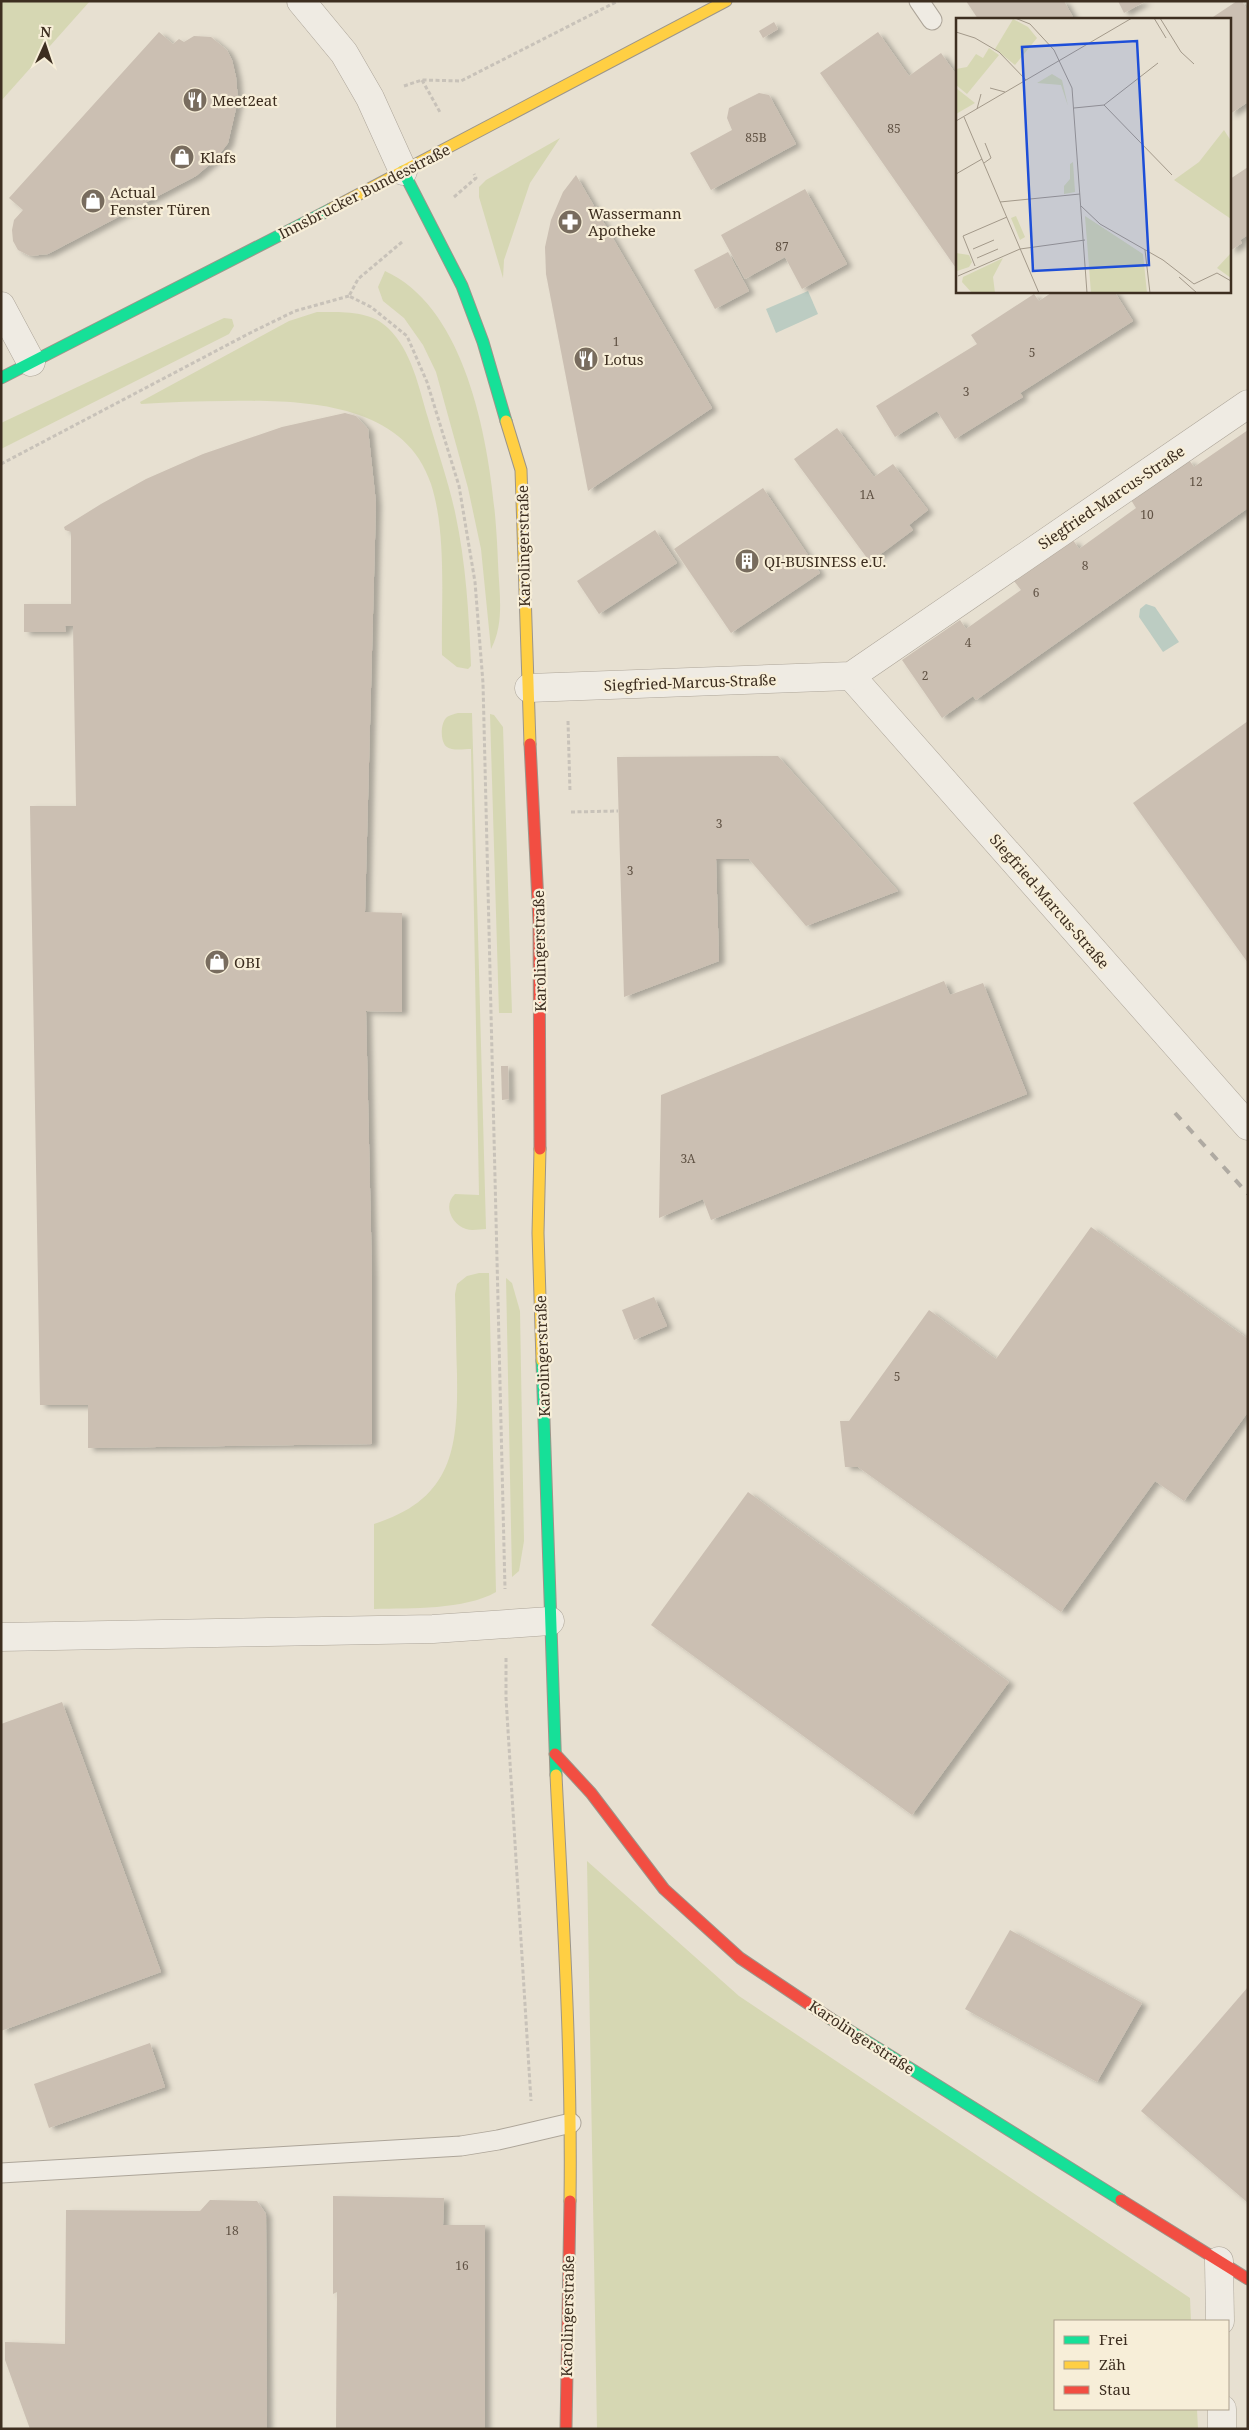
<svg xmlns="http://www.w3.org/2000/svg" width="1249" height="2430" font-family="'Noto Serif',serif">
	<defs>
		<filter id="shadow"><feDropShadow dx="5.5" dy="3" stdDeviation="2.5" flood-color="#0004"/></filter>
	</defs>
	<rect width="100%" height="100%" fill="#e7e0d1"/>
	<g fill="#d6d7b3">
		<polygon points="1,1 90,1 1,101"/>
		<polygon points="560,138 530,183 504,260 503,278 479,197 479,187 486,180"/>
		<path d="M 385,271 C 476,312 495,475 498,563 C 499,592 505,623 491,649 L 481,549 L 468,488 L 436,372 L 423,345 L 404,318 L 383,301 L 378,287 Z"/>
		<path d="M 317,312 C 341,312 370,310 388,328 C 412,351 419,388 428,418 C 437,449 448,480 455,512 C 466,563 469,614 471,666 L 468,669 L 457,667 L 442,655 C 441,603 447,533 431,484 C 404,401 299,400 228,401 C 199,401 170,402 141,404 L 140,402 L 289,321 Z"/>
		<polygon points="224,318 232,319 234,326 229,334 1,449 1,423"/>
		<path d="M 458,713 L 472,713 L 486,1229 C 480,1229 472,1231 466,1229 C 451,1224 443,1205 455,1194 L 479,1195 L 471,749 C 464,749 452,751 447,747 C 440,742 440,723 447,717 C 450,715 454,714 458,713 Z"/>
		<polygon points="490,714 494,715 503,727 512,1013 499,1013"/>
		<path d="M 479,1273 L 489,1273 L 496,1592 C 465,1610 410,1608 374,1609 L 374,1524 C 453,1499 458,1448 457,1375 C 456,1348 456,1321 455,1294 L 457,1284 L 467,1276 Z"/>
		<polygon points="506,1278 512,1283 520,1311 524,1541 519,1571 512,1577"/>
		<polygon points="587,1861 739,1996 1190,2298 1191,2321 1055,2321 1055,2409 1197,2409 1198,2429 597,2429"/>
	</g>
	<g fill="#bcccc2">
		<polygon points="808,291 818,314 776,333 766,309"/>
		<polygon points="1146,604 1155,607 1179,642 1163,652 1139,617 1140,609"/>
	</g>
	<g fill="#cbbfb2" filter="url(#shadow)">
		<polygon points="966,1 1064,1 1074,19 978,19"/>
		<polygon points="1118,1 1146,1 1124,13"/>
		<polygon points="1237,1 1242,1 1248,11 1248,102 1230,114 1230,19 1210,19"/>
		<polygon points="774,22 778,29 763,38 759,31"/>
		<polygon points="159,32 173,44 179,39 184,42 194,36 211,37 227,50 232,60 236,77 238,100 228,143 215,160 196,176 48,254 30,256 18,250 13,241 12,230 14,220 23,210 9,198"/>
		<polygon points="878,32 909,76 941,53 958,77 958,271 820,73"/>
		<polygon points="759,93 769,95 796,144 711,190 690,153 732,130 727,118 729,108"/>
		<polygon points="1248,167 1248,235 1240,240 1242,243 1230,251 1230,179"/>
		<polygon points="576,175 712,408 588,491 546,274 545,247 551,220 563,192"/>
		<polygon points="805,189 847,264 802,289 785,257 745,279 721,235"/>
		<polygon points="728,252 749,291 715,309 694,270"/>
		<polygon points="1054,291 1114,291 1133,321 1020,393 1023,397 955,439 937,411 895,437 876,406 977,344 971,335 1034,294 1039,301"/>
		<polygon points="345,413 356,416 368,429 376,503 365,912 402,913 402,1012 366,1011 372,1275 372,1444 88,1448 88,1405 40,1405 30,806 76,806 73,626 65,626 66,632 24,632 24,604 71,604 71,532 65,530 64,527 101,504 146,479 203,454 282,427"/>
		<polygon points="837,428 874,477 893,464 928,510 909,525 913,530 870,562 794,459"/>
		<polygon points="1248,430 1248,508 976,700 973,696 942,718 902,660 960,620 966,629 1021,590 1014,581 1073,540 1079,549 1136,508 1131,500 1189,460 1194,467"/>
		<polygon points="763,488 820,573 731,633 674,549"/>
		<polygon points="655,530 677,563 599,614 577,581"/>
		<polygon points="1248,721 1248,963 1133,803"/>
		<polygon points="778,756 898,891 806,926 749,859 716,859 719,961 624,997 617,757"/>
		<polygon points="944,981 950,995 983,983 1027,1094 711,1220 703,1199 659,1218 661,1095"/>
		<polygon points="501,1066 508,1066 509,1099 502,1100"/>
		<polygon points="1091,1227 1248,1339 1248,1412 1184,1501 1155,1481 1061,1612 858,1467 845,1467 840,1421 849,1421 929,1310 996,1359"/>
		<polygon points="654,1297 667,1326 634,1340 622,1310"/>
		<polygon points="748,1492 1009,1682 912,1815 651,1625"/>
		<polygon points="62,1702 161,1972 1,2031 1,1724"/>
		<polygon points="1010,1930 1142,2003 1097,2082 965,2009"/>
		<polygon points="1248,1987 1248,2203 1141,2111"/>
		<polygon points="150,2043 165,2087 49,2128 34,2084"/>
		<polygon points="333,2196 444,2198 443,2225 485,2225 485,2429 336,2429 337,2292 333,2294"/>
		<polygon points="210,2200 257,2201 266,2214 267,2429 30,2429 5,2360 5,2342 65,2344 66,2210 200,2211"/>
	</g>
	<g fill="none" stroke-linecap="round" stroke-linejoin="round">
		<defs>
			<g id="lane">
				<polyline points="919,1 932,20"/>
				<polyline points="1,2173 461,2146 498,2140 571,2123"/>
			</g>
			<g id="street">
				<polyline points="301,1 344,53 370,98 403,171"/>
				<polyline points="1,306 31,362"/>
				<polyline points="851,676 1248,1126"/>
				<polyline points="529,688 851,676 1248,404"/>
				<polyline points="1,1637 433,1629 550,1621"/>
				<polyline points="1219,2261 1220,2321"/>
				<polyline points="1222,2409 1222,2429"/>
			</g>
			<g id="fast">
				<polyline points="403,171 462,286 483,342 506,421"/>
				<polyline points="1,378 331,209"/>
				<polyline points="542,1361 556,1775"/>
				<polyline points="831,2019 1121,2200"/>
			</g>
			<g id="slow">
				<polyline points="331,209 726,1"/>
				<polyline points="506,421 521,470 530,744"/>
				<polyline points="540,1149 538,1233 542,1361"/>
				<path d="M 556,1775 C 563,1917 572,2059 570,2201"/>
			</g>
			<g id="jam">
				<polyline points="530,744 539,922 540,1149"/>
				<polyline points="555,1754 591,1793 664,1889 740,1958 831,2019"/>
				<polyline points="1121,2200 1248,2279"/>
				<polyline points="566,2429 570,2201"/>
			</g>
		</defs>
		<use href="#lane" stroke="#ada599" stroke-width="21"/>
		<use href="#street" stroke="#ada599" stroke-width="29"/>
		<use href="#fast" stroke="#9c958a" stroke-width="13"/>
		<use href="#slow" stroke="#9c958a" stroke-width="13"/>
		<use href="#jam" stroke="#9c958a" stroke-width="13"/>
		<g stroke="#c8c2b9" stroke-width="3" stroke-dasharray="4 2.5" stroke-linecap="butt">
			<polyline points="422,80 441,114"/>
			<polyline points="404,86 422,80 461,81 618,1"/>
			<polyline points="454,197 476,178 474,174"/>
			<polyline points="402,242 358,279 349,296 371,307 407,336 427,382 459,486 475,582 483,683 505,1589"/>
			<polyline points="1,464 250,333 295,311 349,296"/>
			<polyline points="568,721 570,792"/>
			<polyline points="571,812 618,811"/>
			<polyline points="506,1658 506,1698 531,2101"/>
		</g>
		<use href="#lane" stroke="#efebe3" stroke-width="19"/>
		<use href="#street" stroke="#efebe3" stroke-width="28"/>
		<use href="#fast" stroke="#16e098" stroke-width="11"/>
		<use href="#slow" stroke="#ffcf43" stroke-width="11"/>
		<use href="#jam" stroke="#f24e42" stroke-width="11"/>
		<polyline stroke="#afaaa2" stroke-width="4" stroke-dasharray="9 9" stroke-linecap="butt" points="1175,1113 1248,1194"/>
	</g>
	<defs>
		<symbol id="restaurant-disc" viewBox="-11 -11 22 22"><circle r="9.5" fill="#786c5e" stroke="#f7eed8"/><path d="M-5-6h1v4h1v-4h1v4h1v-4h1v5L-1.5 .5V6h-2V.5L-5-1ZM5-6V6H3V1.5H1.5Q1.5-4 5-6Z" fill="#fff"/></symbol>
		<symbol id="shop-disc" viewBox="-11 -11 22 22"><circle r="9.5" fill="#786c5e" stroke="#f7eed8"/><path d="M-5-2.5h2.3a2.7 3.5 0 0 1 5.4 0H5L5.5 6h-11ZM-1.5-2.5h3a1.5 2.3 0 0 0-3 0Z" fill="#fff"/></symbol>
		<symbol id="pharmacy-disc" viewBox="-11 -11 22 22"><circle r="9.5" fill="#786c5e" stroke="#f7eed8"/><path d="M-2-6h4v4h4v4h-4v4h-4v-4h-4v-4h4Z" fill="#fff"/></symbol>
		<symbol id="building-disc" viewBox="-11 -11 22 22"><circle r="9.5" fill="#786c5e" stroke="#f7eed8"/><path d="M-4-6H4V6H1V3H-1V6H-4ZM-2.5-4.3h1.7v1.8h-1.7ZM.8-4.3h1.7v1.8H.8ZM-2.5-1h1.7V.8h-1.7ZM.8-1h1.7V.8H.8Z" fill="#fff"/></symbol>
	</defs>
	<g fill-rule="evenodd">
		<use href="#restaurant-disc" x="181" y="86" width="28" height="28"/>
		<use href="#shop-disc" x="168" y="143" width="28" height="28"/>
		<use href="#shop-disc" x="79" y="187" width="28" height="28"/>
		<use href="#pharmacy-disc" x="556" y="208" width="28" height="28"/>
		<use href="#restaurant-disc" x="572" y="345" width="28" height="28"/>
		<use href="#building-disc" x="733" y="547" width="28" height="28"/>
		<use href="#shop-disc" x="203" y="948" width="28" height="28"/>
	</g>
	<g text-anchor="middle" dominant-baseline="central" stroke-width="4.5" stroke-linejoin="round" paint-order="stroke">
		<g font-size="12" fill="#605244">
			<text x="894" y="128">85</text>
			<text x="756" y="137">85B</text>
			<text x="782" y="246">87</text>
			<text x="616" y="341">1</text>
			<text x="1032" y="352">5</text>
			<text x="966" y="391">3</text>
			<text x="1196" y="481">12</text>
			<text x="867" y="494">1A</text>
			<text x="1147" y="514">10</text>
			<text x="1085" y="565">8</text>
			<text x="1036" y="592">6</text>
			<text x="968" y="642">4</text>
			<text x="925" y="675">2</text>
			<text x="719" y="823">3</text>
			<text x="630" y="870">3</text>
			<text x="688" y="1158">3A</text>
			<text x="897" y="1376">5</text>
			<text x="232" y="2230">18</text>
			<text x="462" y="2265">16</text>
		</g>
		<g font-size="15" fill="#3d2e20" stroke="#f7eed8" text-anchor="start">
			<text x="212" y="100">Meet2eat</text>
			<text x="200" y="157">Klafs</text>
			<text x="110" y="192">Actual<tspan x="110" dy="17">Fenster Türen</tspan></text>
			<text x="588" y="213">Wassermann<tspan x="588" dy="17">Apotheke</tspan></text>
			<text x="604" y="359">Lotus</text>
			<text x="764" y="561">QI-BUSINESS e.U.</text>
			<text x="234" y="962">OBI</text>
		</g>
		<g font-size="15" fill="#3d2e20" stroke="#f7eed8">
			<text transform="translate(364 191) rotate(-27)">Innsbrucker Bundesstraße</text>
			<text transform="translate(1111 497) rotate(-34)">Siegfried-Marcus-Straße</text>
			<text transform="translate(523 546) rotate(-91)">Karolingerstraße</text>
			<text transform="translate(690 682) rotate(-2)">Siegfried-Marcus-Straße</text>
			<text transform="translate(1050 901) rotate(49)">Siegfried-Marcus-Straße</text>
			<text transform="translate(539 951) rotate(-91)">Karolingerstraße</text>
			<text transform="translate(542 1356) rotate(-92)">Karolingerstraße</text>
			<text transform="translate(862 2037) rotate(33)">Karolingerstraße</text>
			<text transform="translate(567 2316) rotate(-89)">Karolingerstraße</text>
		</g>
	</g>
	<g transform="translate(956 18)">
		<rect width="275" height="275" fill="#e7e0d1"/>
		<path d="M 57,1 L 72,9 L 81,20 L 59,47 L 39,31 ZM 33,30 L 43,37 L 11,76 L 0,67 L 0,51 L 11,49 L 20,36 L 27,40 ZM 96,56 L 106,62 L 112,88 L 105,67 L 81,65 ZM 0,70 L 19,85 L 0,96 ZM 268,112 L 275,123 L 275,201 L 218,162 L 243,144 ZM 117,144 L 119,174 L 108,176 L 108,168 L 114,161 L 114,146 ZM 60,198 L 69,219 L 64,222 L 55,200 ZM 129,198 L 187,236 L 191,275 L 135,275 ZM 0,235 L 13,237 L 16,244 L 13,249 L 1,253 ZM 275,235 L 275,260 L 261,250 ZM 47,240 L 37,259 L 39,275 L 16,275 L 6,264 L 7,259 Z" fill="#d6d7b3"/>
		<path fill="none" stroke="#a3998a" stroke-width="1" d="M 59,0 L 74,6M 198,0 L 210,20M 204,0 L 225,34 L 238,46M 74,6 L 98,32 L 116,70 L 131,275M 0,14 L 19,20 L 43,34 L 70,62M 34,70 L 49,74M 148,87 L 216,157M 118,90 L 148,87 L 202,45M 21,91 L 25,76M 8,99 L 83,275M 0,103 L 176,0M 28,145 L 35,140 L 29,125M 0,156 L 26,141M 44,184 L 124,176M 125,188 L 144,206 L 207,242 L 238,266 L 261,255 L 275,263M 17,231 L 38,222M 189,232 L 194,275M 21,240 L 42,231M 19,248 L 7,218 L 51,199M 2,258 L 64,231 L 129,222M 223,259 L 241,275"/>
		<path fill="#1d4ed8" fill-opacity="0.15" stroke="#1d4ed8" stroke-width="2.5" d="M 181,23 L 193,247 L 77,253 L 66,29 Z"/>
		<rect width="275" height="275" fill="none" stroke="#3d2e20" stroke-width="2.5"/>
	</g>
	<rect width="1249" height="2430" fill="none" stroke="#3d2e20" stroke-width="5"/>
	<rect x="1054" y="2320" width="175" height="90" fill="#f7eed8" stroke="#ada18e"/>
	<rect x="1064" y="2336" width="25" height="8" fill="#16e098" stroke="#ada18e"/>
	<text x="1099" y="2345" font-size="15" fill="#3d2e20">Frei</text>
	<rect x="1064" y="2361" width="25" height="8" fill="#ffcf43" stroke="#ada18e"/>
	<text x="1099" y="2370" font-size="15" fill="#3d2e20">Zäh</text>
	<rect x="1064" y="2386" width="25" height="8" fill="#f24e42" stroke="#ada18e"/>
	<text x="1099" y="2395" font-size="15" fill="#3d2e20">Stau</text>
	<g transform="translate(45 45) rotate(3)" stroke="#f7eed8" stroke-width="4" paint-order="stroke">
	<path d="M0-4L9 19L0 12L-9 19Z" fill="#3d2e20"/>
	<text y="-8" font-size="14" font-weight="bold" text-anchor="middle" fill="#3d2e20">N</text>
	</g>
</svg>
